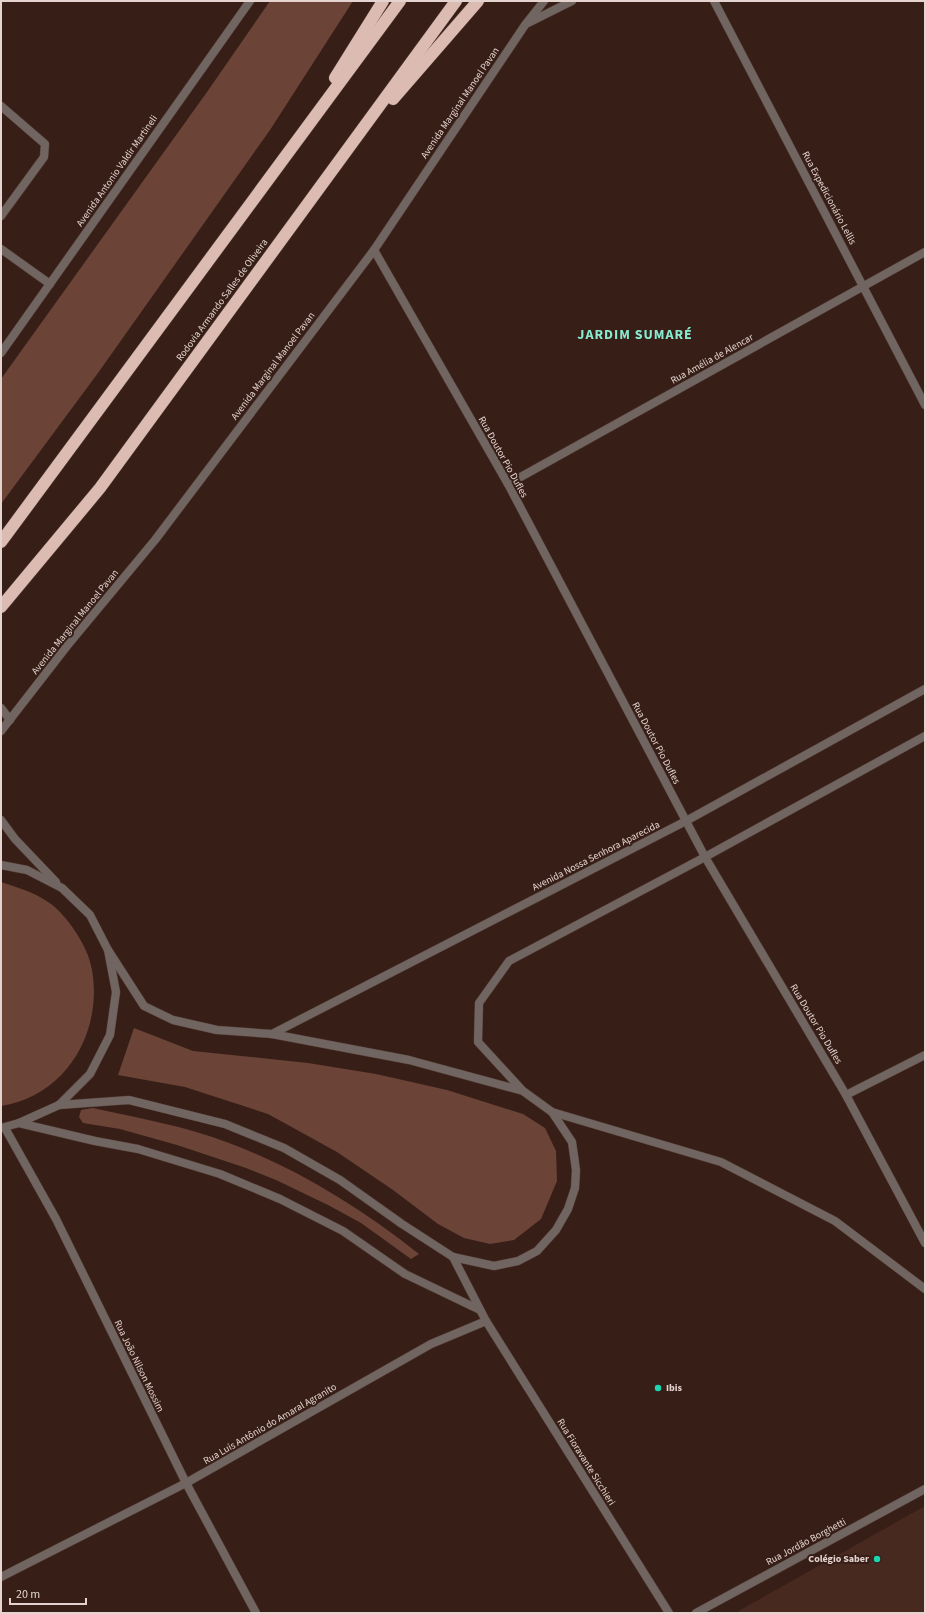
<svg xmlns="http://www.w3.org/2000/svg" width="926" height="1614" font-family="'Source Sans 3',sans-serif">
	<rect width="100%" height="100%" fill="#371f18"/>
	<polygon fill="#472920" points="925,1506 925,1613 735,1613"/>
	<g fill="#6b4337">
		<polygon points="270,1 353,1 270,130 98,373 1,504 1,379 207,92"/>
		<path d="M 1,882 C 22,889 44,895 60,912 C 74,927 89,950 92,970 C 103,1032 66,1096 1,1106 Z"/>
		<polygon points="134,1028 193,1051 308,1063 376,1074 447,1090 523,1114 545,1128 556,1151 557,1181 541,1219 514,1240 490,1244 464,1238 438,1224 393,1190 337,1152 268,1114 185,1087 118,1075"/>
		<path d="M 93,1108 C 138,1118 185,1126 229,1143 C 298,1169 361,1208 419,1254 L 411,1259 L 361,1223 L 328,1205 L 276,1180 L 246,1168 L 177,1145 L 120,1129 L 83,1123 L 79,1117 L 81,1110 Z"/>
	</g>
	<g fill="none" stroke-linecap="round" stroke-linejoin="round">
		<defs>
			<g id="service">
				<polyline points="1,106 45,144 44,157 1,216"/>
				<polyline points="1,249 50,284"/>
			</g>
			<g id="minor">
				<polyline points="714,1 925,405"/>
				<polyline points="526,24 572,1"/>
				<polyline points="374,250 508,484 705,857 846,1095 925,1243"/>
				<polyline points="508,484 925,252"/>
				<polyline points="1,708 10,720"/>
				<polyline points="846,1095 925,1055"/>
				<polyline points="552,1112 721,1162 835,1221 925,1289"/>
				<polyline points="19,1123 95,1141 138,1149 220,1174 280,1199 343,1231 405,1274 480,1310"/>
				<polyline points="5,1128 56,1219 186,1483 256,1613"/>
				<polyline points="486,1321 669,1613"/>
				<polyline points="1,1577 186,1483 431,1344 486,1321 453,1257"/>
				<polyline points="696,1613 925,1489"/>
			</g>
			<g id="tertiary">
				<polyline points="1,353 250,1"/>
				<polyline points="1,731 67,646 155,540 374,250 525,25 544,1"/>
				<polyline points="1,820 15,839 56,882"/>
				<polyline points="1,865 27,870 62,888 90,915 108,950 116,992 110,1035 90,1074 59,1105 19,1123 1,1128"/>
				<polyline points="272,1034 686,821 925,689"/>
				<polyline points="522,1090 478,1042 479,1003 509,961 705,857 925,736"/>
				<polyline points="59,1105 129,1100 225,1124 284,1148 340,1180 402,1224 453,1257 494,1266 518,1261 537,1251 556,1230 568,1209 575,1188 576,1170 572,1142 552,1112 523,1091 409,1060 272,1034 217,1030 173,1020 144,1006 108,950"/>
			</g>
			<g id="motorway">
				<polyline points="335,78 383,1"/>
				<polyline points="393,99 478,1"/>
				<polyline points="1,542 400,1"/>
				<polyline points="1,607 100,488 456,1"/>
			</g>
		</defs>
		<use href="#service" stroke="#533c35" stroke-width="9"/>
		<use href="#minor" stroke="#533c35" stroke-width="9"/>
		<use href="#tertiary" stroke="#533c35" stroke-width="9"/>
		<use href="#motorway" stroke="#533c35" stroke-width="13"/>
		<use href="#service" stroke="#716561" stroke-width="8"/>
		<use href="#minor" stroke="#716561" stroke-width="8"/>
		<use href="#tertiary" stroke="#716561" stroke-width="8"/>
		<use href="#motorway" stroke="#dbbbb2" stroke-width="12"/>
	</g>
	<g fill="#1cd5b1" stroke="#371f18" stroke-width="1.5">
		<circle cx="658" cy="1388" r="4"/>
		<circle cx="877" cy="1559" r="4"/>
	</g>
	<g text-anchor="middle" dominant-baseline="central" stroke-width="4" stroke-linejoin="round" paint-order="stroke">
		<g font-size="10" fill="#e4d3ce" stroke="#371f18">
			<text transform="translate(460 103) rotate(-56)">Avenida Marginal Manoel Pavan</text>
			<text transform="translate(117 171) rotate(-55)">Avenida Antonio Valdir Martineli</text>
			<text transform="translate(829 198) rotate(62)">Rua Expedicionário Lellis</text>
			<text transform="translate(222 300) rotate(-54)">Rodovia Armando Salles de Oliveira</text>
			<text transform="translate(712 359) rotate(-29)">Rua Amélia de Alencar</text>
			<text transform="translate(273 366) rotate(-53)">Avenida Marginal Manoel Pavan</text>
			<text transform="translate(503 457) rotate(61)">Rua Doutor Pio Dufles</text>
			<text transform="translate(75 622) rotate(-51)">Avenida Marginal Manoel Pavan</text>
			<text transform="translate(656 743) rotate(62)">Rua Doutor Pio Dufles</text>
			<text transform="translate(596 856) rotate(-27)">Avenida Nossa Senhora Aparecida</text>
			<text transform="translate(816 1024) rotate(59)">Rua Doutor Pio Dufles</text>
			<text transform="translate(139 1366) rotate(64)">Rua João Nilson Mossim</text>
			<text transform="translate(270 1424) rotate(-30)">Rua Luis Antônio do Amaral Agranito</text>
			<text transform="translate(586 1462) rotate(58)">Rua Fioravante Sicchieri</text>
			<text transform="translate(806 1542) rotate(-28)">Rua Jordão Borghetti</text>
		</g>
		<g font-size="10" font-weight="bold" fill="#e4d3ce" stroke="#371f18" text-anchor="start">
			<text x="666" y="1388">Ibis</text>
			<text x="869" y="1559" text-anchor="end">Colégio Saber</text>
		</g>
		<g font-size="14" font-weight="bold" letter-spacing="1" fill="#89ead0" stroke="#371f18">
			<text x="635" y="335">JARDIM SUMARÉ</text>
		</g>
	</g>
	<rect width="926" height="1614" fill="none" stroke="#e4d3ce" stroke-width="4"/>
	<path d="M10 1598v6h76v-6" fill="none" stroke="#e4d3ce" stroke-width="2"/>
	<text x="16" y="1598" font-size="12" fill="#e4d3ce" stroke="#371f18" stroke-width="3" paint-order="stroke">20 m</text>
</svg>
